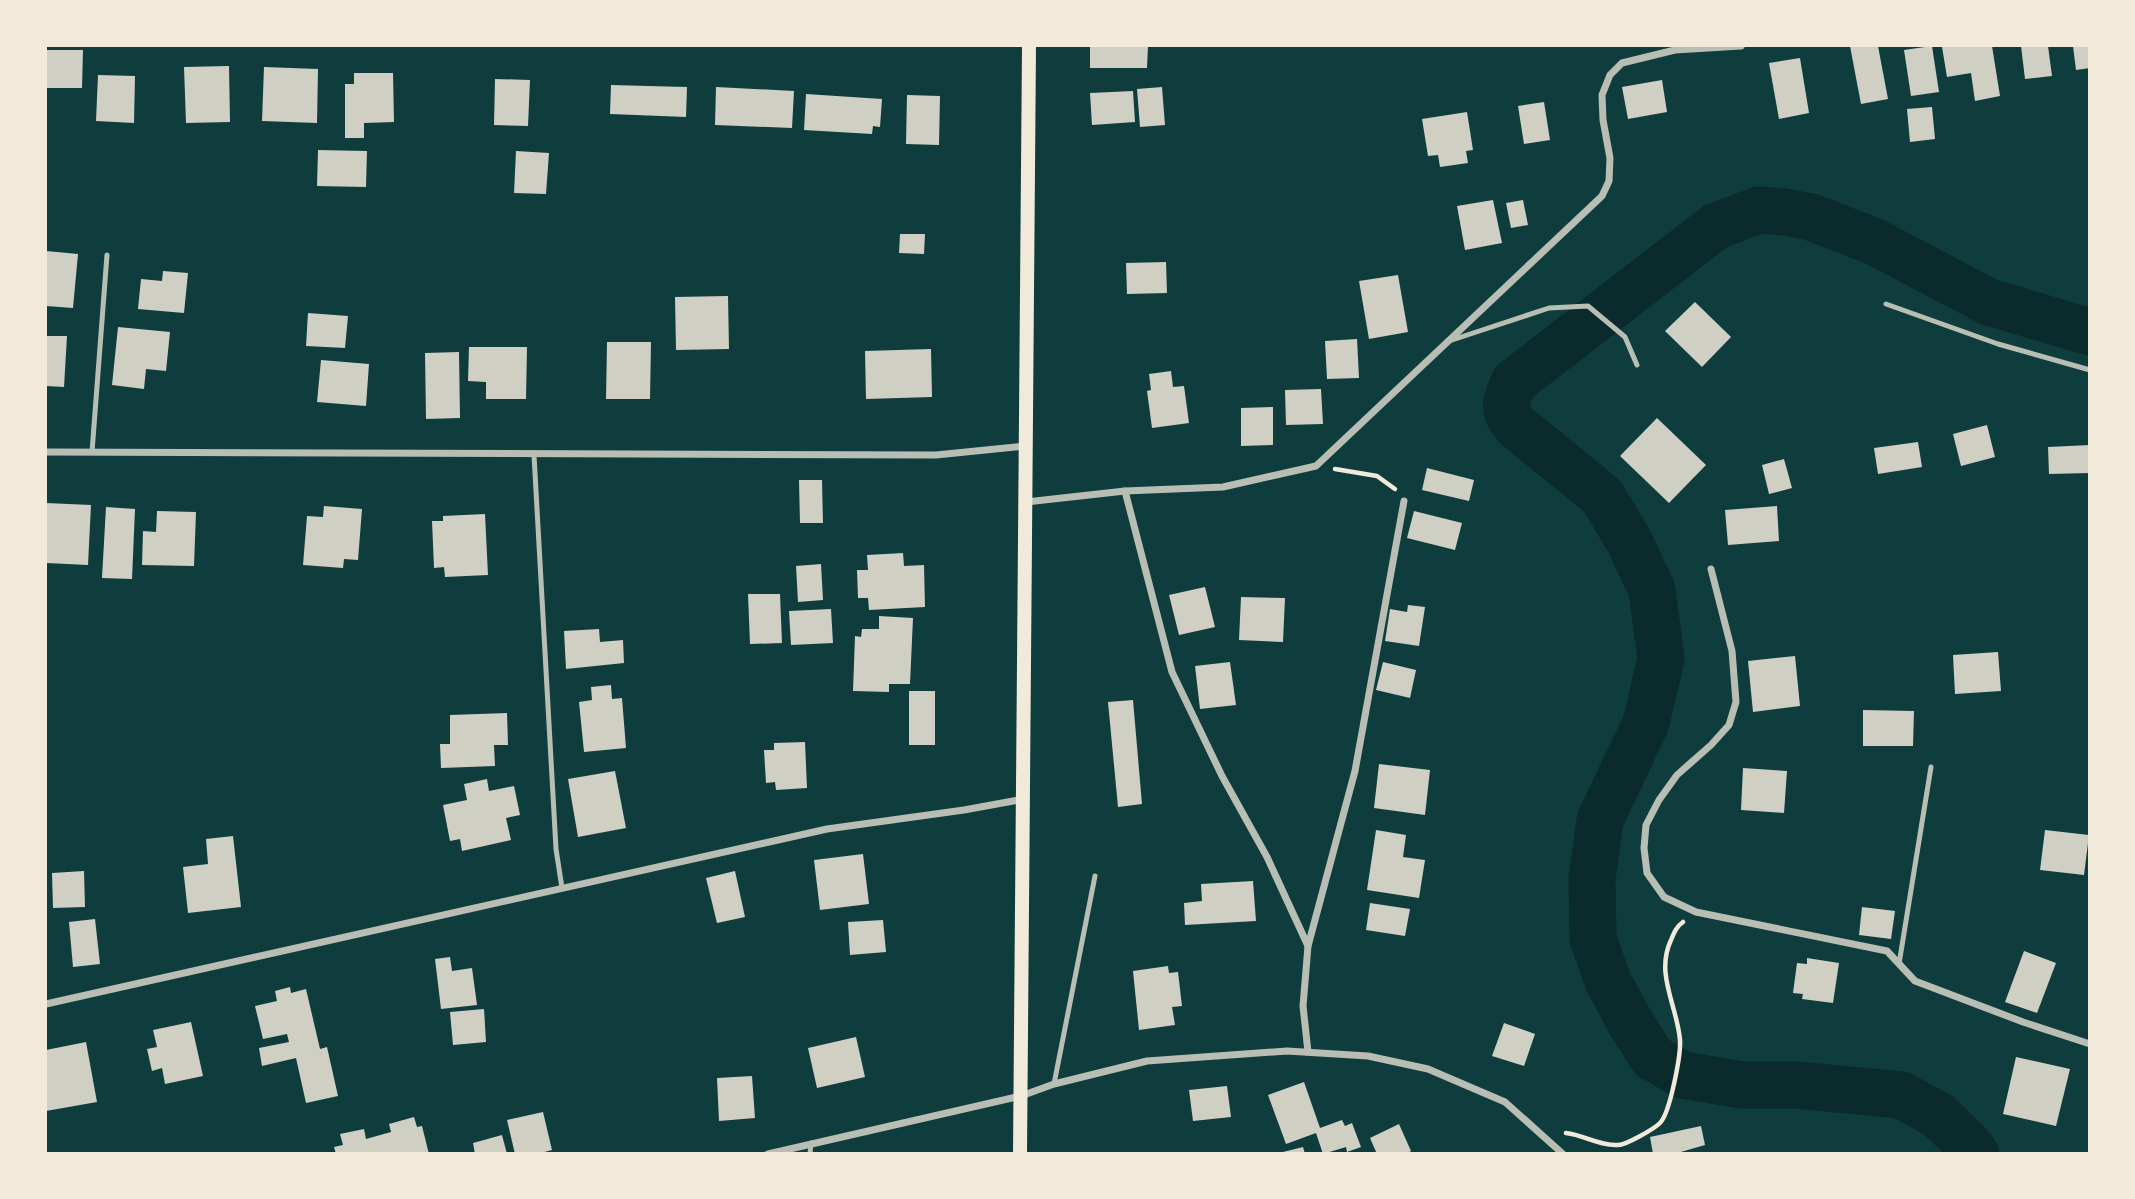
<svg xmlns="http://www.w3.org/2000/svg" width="2135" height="1199" font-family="Georgia,serif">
	<rect width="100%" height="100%" fill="#0f3d3e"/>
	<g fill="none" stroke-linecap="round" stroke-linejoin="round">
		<path stroke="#0a2a2b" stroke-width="47" d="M 1976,1154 L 1968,1144 L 1938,1115 L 1901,1095 L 1796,1085 L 1742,1085 L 1683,1075 L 1652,1057 L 1630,1022 L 1608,981 L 1593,939 L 1592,879 L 1600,820 L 1646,723 L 1661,659 L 1652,590 L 1629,541 L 1602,496 L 1516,426 C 1501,409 1506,401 1514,382 L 1716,226 L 1759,210 L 1785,212 L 1811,217 L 1875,242 L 1989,302 L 2090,332"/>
	</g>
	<g fill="#cfcfc3">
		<polygon points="1090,46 1148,46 1147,68 1090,68"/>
		<polygon points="1850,46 1878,46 1888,99 1861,104"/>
		<polygon points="1932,46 1939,92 1911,96 1904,50"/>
		<polygon points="1951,46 1992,46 2000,96 1975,101 1971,73 1947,77 1942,47"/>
		<polygon points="2021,46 2048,46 2052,76 2025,79"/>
		<polygon points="2073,46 2090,46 2090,68 2076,70"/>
		<polygon points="46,50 83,50 82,88 46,88"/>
		<polygon points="1800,58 1809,113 1779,119 1769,63"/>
		<polygon points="229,66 230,122 186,123 184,67"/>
		<polygon points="264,67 318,69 317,123 262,121"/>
		<polygon points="354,73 393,73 394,122 364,123 364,138 345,138 345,84 354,84"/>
		<polygon points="98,75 135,76 134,123 96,121"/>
		<polygon points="495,79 530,80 528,126 494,125"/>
		<polygon points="1662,80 1667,112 1628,119 1622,87"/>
		<polygon points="611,85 687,87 686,117 610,114"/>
		<polygon points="716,87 794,91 792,128 715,125"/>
		<polygon points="1162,87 1165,125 1140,127 1137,89"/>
		<polygon points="1133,91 1135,122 1092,125 1090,93"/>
		<polygon points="806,94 882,99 880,127 873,126 872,134 804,130"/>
		<polygon points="907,95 940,96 939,145 906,144"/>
		<polygon points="1544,102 1550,140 1524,144 1518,106"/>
		<polygon points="1932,107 1935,139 1910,142 1907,109"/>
		<polygon points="1467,112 1473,150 1466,151 1468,163 1440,167 1438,155 1428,156 1422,119"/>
		<polygon points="318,150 367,151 366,187 317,186"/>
		<polygon points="516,151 549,153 546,194 514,193"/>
		<polygon points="1493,200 1502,243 1465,250 1457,206"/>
		<polygon points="1523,200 1528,225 1511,228 1506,203"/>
		<polygon points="900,234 925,234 924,254 899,253"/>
		<polygon points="46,251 78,254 73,308 46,306"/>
		<polygon points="1166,262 1167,293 1127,294 1126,263"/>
		<polygon points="163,271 188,273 184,313 138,309 141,279 162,281"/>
		<polygon points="1398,275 1408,332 1369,339 1359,281"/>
		<polygon points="728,296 729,349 676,350 675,297"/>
		<polygon points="1695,302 1731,337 1702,367 1665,331"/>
		<polygon points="308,313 348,316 345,348 306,346"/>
		<polygon points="118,327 170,332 166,371 146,369 144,389 112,385"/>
		<polygon points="46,336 67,336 64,387 46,386"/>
		<polygon points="1357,339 1359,378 1327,379 1325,341"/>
		<polygon points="607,342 651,342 650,399 606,399"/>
		<polygon points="469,347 527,347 526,399 486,399 486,382 468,381"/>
		<polygon points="931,349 932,397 866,399 865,351"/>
		<polygon points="459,352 460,418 426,419 425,353"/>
		<polygon points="321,360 369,364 366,406 317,402"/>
		<polygon points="1171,371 1173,387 1184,386 1189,423 1152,428 1147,391 1151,390 1149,374"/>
		<polygon points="1321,389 1323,424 1286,425 1285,390"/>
		<polygon points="1273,407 1273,445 1241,446 1241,408"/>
		<polygon points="1657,418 1706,465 1669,503 1620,456"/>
		<polygon points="1987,425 1995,457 1961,466 1953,434"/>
		<polygon points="1918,442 1922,467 1878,474 1874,448"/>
		<polygon points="2090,445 2090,473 2049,474 2048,447"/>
		<polygon points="1784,459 1792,488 1769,494 1762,465"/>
		<polygon points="1427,468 1474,480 1469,501 1422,490"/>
		<polygon points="799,480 822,480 823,523 800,523"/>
		<polygon points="46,503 91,505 88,565 46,563"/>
		<polygon points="324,506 362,509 358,560 344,559 343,568 303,565 307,516 323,517"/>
		<polygon points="1777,506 1779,541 1728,545 1725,510"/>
		<polygon points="106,507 135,509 132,579 102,578"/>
		<polygon points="157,511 196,512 194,566 142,565 143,531 156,532"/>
		<polygon points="1414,511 1462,523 1455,550 1407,538"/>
		<polygon points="485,514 488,575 445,577 444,567 434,568 432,521 443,521 443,516"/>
		<polygon points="903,553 904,566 924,565 925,607 869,610 868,598 858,598 857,570 868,570 867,555"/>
		<polygon points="821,564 823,600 798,602 796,566"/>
		<polygon points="1205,587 1215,627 1179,635 1169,595"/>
		<polygon points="748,594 780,594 782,643 750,644"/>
		<polygon points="1241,597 1285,598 1283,642 1239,640"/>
		<polygon points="1408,605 1425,607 1419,646 1385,641 1390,609 1407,612"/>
		<polygon points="831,609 833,643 791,645 789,611"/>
		<polygon points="879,616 913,618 910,684 889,684 889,692 853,691 855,636 861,637 862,629 879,629"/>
		<polygon points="599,629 600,642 623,640 624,663 566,669 564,631"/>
		<polygon points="1998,652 2001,691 1955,694 1953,655"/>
		<polygon points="1795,656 1800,706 1753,712 1748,661"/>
		<polygon points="1230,662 1236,705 1200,709 1195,666"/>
		<polygon points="1383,662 1416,670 1410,698 1376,690"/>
		<polygon points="611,685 612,699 622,698 626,748 584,752 579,702 592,700 591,687"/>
		<rect x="909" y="691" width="26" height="54"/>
		<polygon points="1133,700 1142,804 1118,807 1108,702"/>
		<polygon points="1863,710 1914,711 1913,746 1863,746"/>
		<polygon points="507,713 508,745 494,745 495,766 441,768 440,744 450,744 450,715"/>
		<polygon points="805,742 807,788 776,790 775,782 766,783 764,750 774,750 774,743"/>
		<polygon points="1379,764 1430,770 1425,815 1374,808"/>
		<polygon points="1743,768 1787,771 1784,813 1741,810"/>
		<polygon points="615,771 626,828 578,837 568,779"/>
		<polygon points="487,779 489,791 514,786 520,815 506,818 511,840 462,851 460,839 450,841 443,805 467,800 464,784"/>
		<polygon points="1376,830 1406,835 1403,857 1425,860 1419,898 1367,890"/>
		<polygon points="2045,830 2089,835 2084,875 2040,870"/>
		<polygon points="233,836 241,907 188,913 183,867 208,864 206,839"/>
		<polygon points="863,854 869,904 820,910 814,860"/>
		<polygon points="84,871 85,907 53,908 52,873"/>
		<polygon points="735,871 745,917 717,923 706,878"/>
		<polygon points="1253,881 1256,921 1185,925 1184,903 1202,901 1201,884"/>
		<polygon points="1370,903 1410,909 1405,936 1366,930"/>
		<polygon points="1862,907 1895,911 1891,939 1859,935"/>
		<polygon points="95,919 100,964 73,967 69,922"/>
		<polygon points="883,920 886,952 850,955 848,922"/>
		<polygon points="2024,951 2056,963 2037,1013 2005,1002"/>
		<polygon points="450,957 452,971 472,968 477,1005 441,1009 435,959"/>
		<polygon points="1807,958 1839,963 1833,1003 1802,999 1803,994 1793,993 1797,963 1807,964"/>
		<polygon points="1168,966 1169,973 1178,972 1182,1006 1172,1007 1175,1025 1139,1030 1133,971"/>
		<polygon points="290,987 291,993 306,989 320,1049 327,1047 338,1096 306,1103 296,1058 262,1066 259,1048 289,1042 287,1034 263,1039 255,1006 277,1001 275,991"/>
		<polygon points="484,1009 486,1042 453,1045 450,1012"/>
		<polygon points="191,1022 203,1076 165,1084 162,1068 152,1071 147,1049 157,1047 153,1030"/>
		<polygon points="1504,1023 1535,1034 1524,1066 1492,1056"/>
		<polygon points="856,1037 865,1077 817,1088 808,1048"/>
		<polygon points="86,1042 97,1102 46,1111 46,1050"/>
		<polygon points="2016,1057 2070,1069 2056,1126 2003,1114"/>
		<polygon points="752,1076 755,1118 719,1121 717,1078"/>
		<polygon points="1304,1082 1320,1128 1342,1120 1345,1126 1352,1123 1361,1147 1347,1152 1346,1147 1323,1154 1316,1133 1286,1144 1268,1095"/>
		<polygon points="1227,1086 1231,1117 1193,1121 1189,1090"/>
		<polygon points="543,1112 552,1150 537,1154 515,1154 507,1120"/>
		<polygon points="414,1117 417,1127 422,1126 429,1154 336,1154 334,1147 343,1145 340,1134 364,1129 366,1139 391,1132 389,1124"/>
		<polygon points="1399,1124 1411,1151 1406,1154 1377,1154 1370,1138"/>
		<polygon points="1701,1126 1705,1145 1674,1154 1653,1154 1650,1137"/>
		<polygon points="502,1135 507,1154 475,1154 473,1143"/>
		<polygon points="1303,1147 1305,1154 1280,1154 1279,1153"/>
	</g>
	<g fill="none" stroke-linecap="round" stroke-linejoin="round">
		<g stroke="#f1e9da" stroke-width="4.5">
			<polyline points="1335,469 1377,476 1395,489"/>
			<path d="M 1566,1133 C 1584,1135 1599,1146 1618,1145 C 1626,1145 1654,1129 1660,1123 C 1670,1113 1681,1055 1680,1040 C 1677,1005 1655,974 1671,940 C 1674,933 1676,927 1683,922"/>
		</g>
		<g stroke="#b8beb3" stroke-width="5">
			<polyline points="1886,304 1998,344 2090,370"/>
			<polyline points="1449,341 1549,308 1588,306 1625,337 1637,365"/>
			<polyline points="92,452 107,255"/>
			<polyline points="534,455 556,849 562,888"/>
			<polyline points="1899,964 1931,767"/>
			<polyline points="1054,1084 1095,876"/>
			<polyline points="810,1154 811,1143"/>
		</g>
		<g stroke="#b8beb3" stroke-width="7">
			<polyline points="46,452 936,455 1026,446"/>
			<polyline points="1125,491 1172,672 1222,776 1267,857 1308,946 1303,1006 1308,1052"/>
			<polyline points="1026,502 1125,491 1223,487 1316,466 1602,196 1609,181 1610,158 1603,120 1602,95 1610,75 1622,63 1675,50 1741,46"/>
			<polyline points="1711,569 1732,651 1736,702 1729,725 1711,745 1677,775 1659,800 1646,825 1644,848 1647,873 1664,897 1696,912 1887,951 1915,981 2023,1022 2090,1044"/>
			<polyline points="1308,946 1355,771 1404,501"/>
			<polyline points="46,1004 827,829 964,810 1024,799"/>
			<polyline points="768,1154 1021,1096 1054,1084 1147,1061 1287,1051 1368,1056 1428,1069 1505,1102 1563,1154"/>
		</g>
		<polyline stroke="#f1e9da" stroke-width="14" points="1020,1154 1029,46"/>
	</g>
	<rect width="2135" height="1199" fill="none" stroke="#f1e9da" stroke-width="94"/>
</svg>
